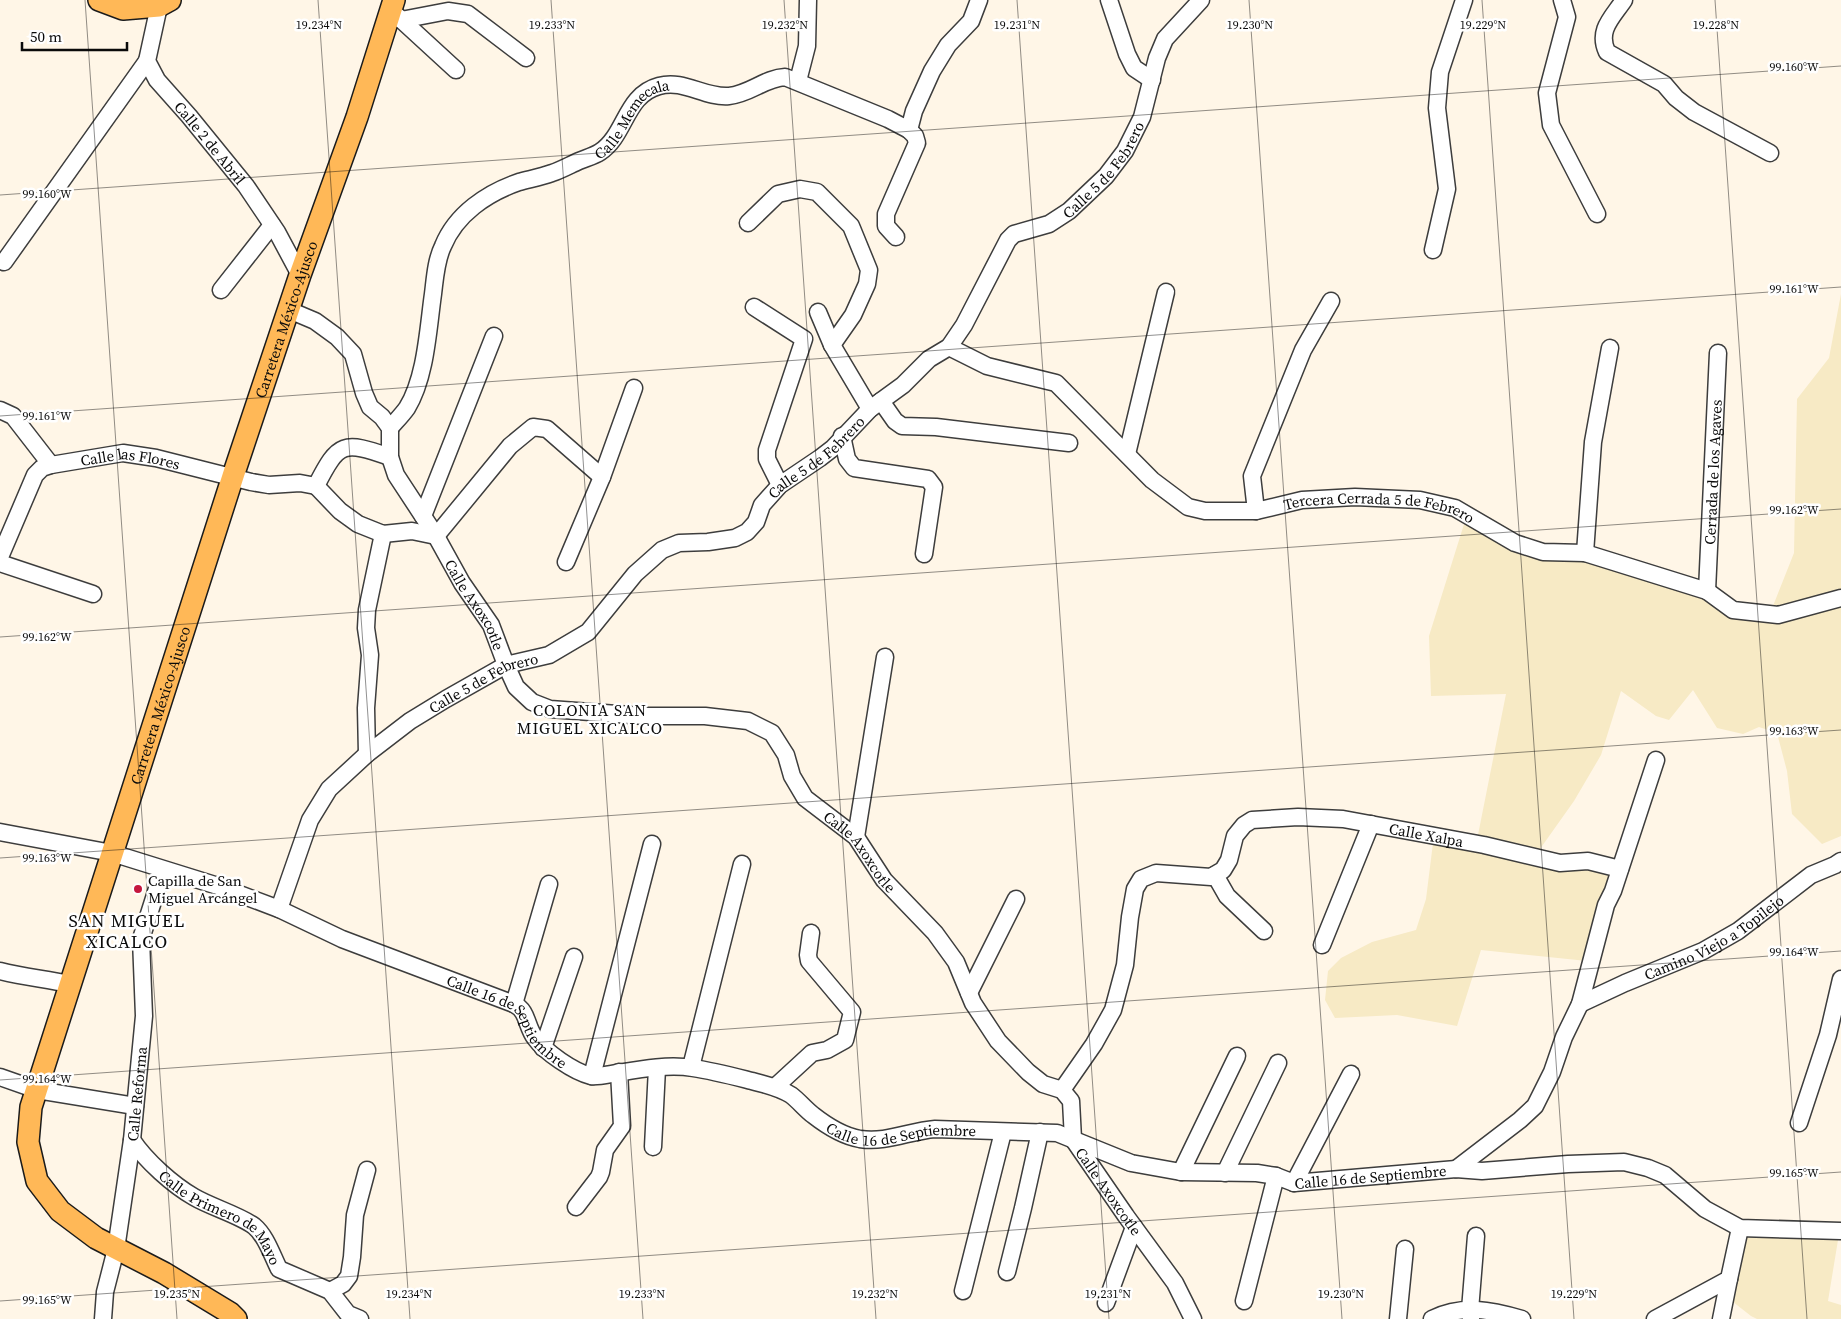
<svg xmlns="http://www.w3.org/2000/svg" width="1841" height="1319" font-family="'Source Serif 4',serif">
	<rect width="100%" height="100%" fill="#fff6e7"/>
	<g fill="#f7eac5">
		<polygon points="1841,294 1841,836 1822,844 1792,814 1787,771 1777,733 1759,727 1743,734 1717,728 1693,690 1669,720 1656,716 1621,691 1601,755 1574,801 1535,856 1621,864 1587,961 1481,950 1457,1026 1397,1015 1335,1018 1325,1000 1328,971 1341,958 1372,942 1416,930 1426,899 1434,835 1476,845 1506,694 1431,696 1429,636 1465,521 1544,550 1625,566 1736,611 1771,611 1794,553 1797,399 1829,358"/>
		<polygon points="1743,1221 1839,1234 1828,1301 1841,1305 1841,1319 1757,1319 1751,1316 1728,1298"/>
	</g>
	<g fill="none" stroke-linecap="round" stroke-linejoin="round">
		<defs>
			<g id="minor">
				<polyline points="1109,0 1127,54 1134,68 1152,80"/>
				<polyline points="1562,0 1567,17 1547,93 1551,125 1597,214"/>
				<path d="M 1624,0 C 1612,18 1597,30 1607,52 L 1664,84 L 1676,98 L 1694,112 L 1770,153"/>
				<path id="s1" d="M 159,6 L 147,61 L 157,80 L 189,116 L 246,186 L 277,232 L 300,275"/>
				<polyline points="395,14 456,70"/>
				<polyline points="401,20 448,11 468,14 526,58"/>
				<polyline points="798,81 807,46 808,0"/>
				<polyline points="748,223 778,194 800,189 817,192 851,226 869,270 867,284 853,315 832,345"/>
				<polyline points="896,237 886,226 886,214 917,143 915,136 909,130"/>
				<polyline points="1433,250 1447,189 1437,108 1440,72 1464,0"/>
				<polyline points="4,262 147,61"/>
				<polyline points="221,290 272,225"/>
				<polyline points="754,307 804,339 767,450 767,459 780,485"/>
				<path id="s2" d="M 289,310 L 315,321 L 337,337 L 353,354 L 364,393 L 370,407 L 382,417 L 390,428 L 390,457 L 396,475 L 436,536 L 462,583 L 491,625 L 506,665 L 516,687 L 532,702 L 550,709 L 644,716 L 705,716 L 748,721 L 772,733 L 786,755 L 792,776 L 805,798 L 856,837 L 884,880 L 935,933 L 956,962 L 973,1003 L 998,1041 L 1028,1072 L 1043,1084 L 1062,1090 L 1071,1101 L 1073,1139 L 1126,1216 L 1175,1283 L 1193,1319"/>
				<polyline points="818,312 832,345 870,409"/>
				<path id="s3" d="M 949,347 L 987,366 L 1056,383 L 1152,480 L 1188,507 L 1205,511 L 1256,511 L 1302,500 L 1355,497 L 1420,500 L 1455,508 L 1515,543 L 1543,552 L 1585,553 L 1707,591 L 1733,610 L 1778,615 L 1841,598"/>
				<polyline points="881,401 895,421 902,426 936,427 1069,443"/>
				<polyline points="0,410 13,416 51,465"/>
				<path id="s4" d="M 390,428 C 396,421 402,415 407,408 C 426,377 428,329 433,294 C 435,278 436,260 443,246 C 456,214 487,193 519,182 C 530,179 541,177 552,173 C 561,170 570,165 579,161 C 586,158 594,156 600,152 C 626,135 625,95 659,86 C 684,79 704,98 729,96 C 750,94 765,78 785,77 L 888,119 L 909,130 L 914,111 L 932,71 L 948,45 L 971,21 L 979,0"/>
				<polyline points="842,436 847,459 854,468 928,479 934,487 924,554"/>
				<polyline points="1127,454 1166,292"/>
				<polyline points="316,486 340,511 358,524 383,534 412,531 436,536 510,446 533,427 547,429 602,477"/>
				<path d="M 316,486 C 339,441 343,441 390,457"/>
				<polyline points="1256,511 1252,476 1303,350 1331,301"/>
				<polyline points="423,516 494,336"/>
				<polyline points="1585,553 1593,442 1610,348"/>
				<path id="s5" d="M 0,557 L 35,475 L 42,468 L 51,465 L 123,453 L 156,458 L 251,482 L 269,485 L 300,483 L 316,486"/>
				<polyline points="566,562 602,477 634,388"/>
				<polyline points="0,563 93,594"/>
				<path id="s6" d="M 1707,591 L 1718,353"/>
				<polyline points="367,754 366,708 370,655 366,628 367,610 383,534"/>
				<path id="s7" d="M 0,832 L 112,853 L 218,886 L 279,909 L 342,939 L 514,1004 C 528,1011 526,1026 535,1038 C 545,1052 574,1072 591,1076 C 598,1077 610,1074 617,1073 C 641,1069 669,1064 693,1068 C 713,1071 732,1076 752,1081 C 766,1085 778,1087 791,1095 C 799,1101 805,1109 813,1115 C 827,1126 843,1136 860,1139 C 887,1143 909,1131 935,1129 L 1057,1133 L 1131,1163 L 1181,1172 L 1257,1173 L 1276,1176 L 1294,1183 L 1456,1169 L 1482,1171 L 1568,1164 L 1624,1162 L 1648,1168 L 1665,1175 L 1705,1209 L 1740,1228 L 1841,1231"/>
				<polyline points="856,837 885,657"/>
				<polyline points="1215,875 1227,896 1264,931"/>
				<path id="s8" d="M 279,909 L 310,820 L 329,789 L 367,754 L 410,721 L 446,699 L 506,665 L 549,655 L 588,632 L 635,574 L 662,550 L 679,543 L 708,542 L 735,538 L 747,532 L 756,522 L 762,505 L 780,485 L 820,458 L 833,448 L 870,409 L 903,385 L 929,359 L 949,347 L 964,325 L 1008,240 L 1014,234 L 1049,224 L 1069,211 L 1106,176 L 1125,151 L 1142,117 L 1157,58 L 1165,39 L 1201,0"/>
				<polyline points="1322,945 1371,824"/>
				<path d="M 0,971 C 23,977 46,979 69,984"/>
				<polyline points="969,993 1016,899"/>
				<polyline points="514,1004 549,884"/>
				<path id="s9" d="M 1580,1004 L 1625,983 L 1703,951 L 1738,931 L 1811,875 L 1835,865 L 1841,861"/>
				<polyline points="543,1048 574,957"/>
				<polyline points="691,1067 742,864"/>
				<polyline points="592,1076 652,844"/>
				<polyline points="0,1077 37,1090 135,1106"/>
				<polyline points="775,1087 812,1053 827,1050 845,1040 852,1012 809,961 808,955 811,933"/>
				<path id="s10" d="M 1062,1090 L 1094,1044 L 1113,1010 L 1125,965 L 1130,917 L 1135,889 L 1141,879 L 1156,873 L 1211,877 L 1223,870 L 1229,860 L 1235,836 L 1244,825 L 1252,820 L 1298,817 L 1343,819 L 1484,845 L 1560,863 L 1588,861 L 1620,869"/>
				<polyline points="1799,1123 1828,1035 1841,979"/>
				<path id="s11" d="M 132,1140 C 146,1161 173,1185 194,1197 C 211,1207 239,1215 254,1226 C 266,1236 272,1255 279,1269 L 330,1291 L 348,1314 L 360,1319"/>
				<polyline points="653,1147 657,1068"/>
				<polyline points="1456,1169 1520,1120 1535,1106 1552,1072 1564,1037 1580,1004 1606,905 1613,891 1656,760"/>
				<polyline points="1181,1172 1237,1056"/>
				<polyline points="1225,1173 1278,1063"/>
				<polyline points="1294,1183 1351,1074"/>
				<polyline points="576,1207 599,1177 601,1172 605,1150 622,1126 619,1072"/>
				<polyline points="1007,1272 1023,1208 1040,1132"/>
				<polyline points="330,1291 343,1284 349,1276 352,1257 355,1215 367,1170"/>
				<polyline points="963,1291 1003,1132"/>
				<polyline points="1244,1301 1276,1176"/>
				<polyline points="1106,1303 1134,1227"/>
				<path id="s12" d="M 103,1319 L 105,1292 L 116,1249 L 132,1140 L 144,1016 L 141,939 L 163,870"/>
				<polyline points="1398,1319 1405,1249"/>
				<path d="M 1432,1319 C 1463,1304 1491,1310 1522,1319"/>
				<polyline points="1471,1319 1470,1310 1476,1236"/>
				<polyline points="1655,1319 1729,1279 1740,1228"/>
				<polyline points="1721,1319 1729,1279"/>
			</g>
			<g id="major">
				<polyline points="99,0 123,9 159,6 170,0"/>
				<path id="s13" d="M 236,1319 L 230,1313 L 164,1273 L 96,1238 L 60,1211 L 37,1181 L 28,1142 L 31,1107 L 234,473 L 300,275 L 357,117 L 394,0"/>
			</g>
		</defs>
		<use href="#minor" stroke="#3d3d3d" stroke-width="19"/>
		<use href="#major" stroke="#1b1b1b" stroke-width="24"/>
		<use href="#minor" stroke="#fff" stroke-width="16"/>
		<use href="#major" stroke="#ffb857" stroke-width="21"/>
	</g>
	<path fill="none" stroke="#0a0a0a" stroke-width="1" stroke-opacity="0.45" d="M 85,0 L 177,1319M 318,0 L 410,1319M 551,0 L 643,1319M 784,0 L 876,1319M 1017,0 L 1109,1319M 1249,0 L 1342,1319M 1482,0 L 1574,1319M 1715,0 L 1807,1319M 0,195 L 1841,66M 0,416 L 1841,287M 0,637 L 1841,509M 0,858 L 1841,730M 0,1080 L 1841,951M 0,1301 L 1841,1172"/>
	<circle fill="#c5173e" stroke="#fff" stroke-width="2" cx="138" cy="889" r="5"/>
	<g text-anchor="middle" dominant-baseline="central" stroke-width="5" stroke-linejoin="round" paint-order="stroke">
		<g font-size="15" fill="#0a0a0a" stroke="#fff">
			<text stroke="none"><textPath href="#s4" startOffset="430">Calle Memecala</textPath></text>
			<text stroke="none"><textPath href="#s1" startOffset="160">Calle 2 de Abril</textPath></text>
			<text stroke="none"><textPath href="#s8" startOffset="1159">Calle 5 de Febrero</textPath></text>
			<text stroke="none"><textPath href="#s13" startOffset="1148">Carretera México-Ajusco</textPath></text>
			<text stroke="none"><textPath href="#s8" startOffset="740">Calle 5 de Febrero</textPath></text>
			<text stroke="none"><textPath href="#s5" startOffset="189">Calle las Flores</textPath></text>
			<text stroke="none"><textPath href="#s6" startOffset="119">Cerrada de los Agaves</textPath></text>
			<text stroke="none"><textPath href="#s3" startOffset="489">Tercera Cerrada 5 de Febrero</textPath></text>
			<text stroke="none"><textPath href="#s2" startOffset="364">Calle Axoxcotle</textPath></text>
			<text stroke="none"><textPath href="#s8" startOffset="320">Calle 5 de Febrero</textPath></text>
			<text stroke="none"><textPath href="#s13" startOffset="742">Carretera México-Ajusco</textPath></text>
			<text stroke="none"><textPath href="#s10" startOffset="551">Calle Xalpa</textPath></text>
			<text stroke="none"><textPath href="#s2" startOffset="874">Calle Axoxcotle</textPath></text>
			<text stroke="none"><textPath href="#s9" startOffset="150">Camino Viejo a Topilejo</textPath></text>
			<text stroke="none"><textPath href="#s7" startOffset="549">Calle 16 de Septiembre</textPath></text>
			<text stroke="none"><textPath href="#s12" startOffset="228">Calle Reforma</textPath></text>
			<text stroke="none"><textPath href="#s7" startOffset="982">Calle 16 de Septiembre</textPath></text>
			<text stroke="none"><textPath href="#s7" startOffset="1461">Calle 16 de Septiembre</textPath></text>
			<text stroke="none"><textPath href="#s2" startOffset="1309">Calle Axoxcotle</textPath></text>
			<text stroke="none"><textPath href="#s11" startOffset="120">Calle Primero de Mayo</textPath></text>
		</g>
		<g font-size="15" fill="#0a0a0a" stroke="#fff" text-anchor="start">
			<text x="148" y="880">Capilla de San<tspan x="148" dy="17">Miguel Arcángel</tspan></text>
		</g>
		<g font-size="16" letter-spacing="1" fill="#0a0a0a" stroke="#fff">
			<text x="590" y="710">COLONIA SAN<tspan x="590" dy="18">MIGUEL XICALCO</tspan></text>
		</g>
		<g font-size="18" letter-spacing="1" fill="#0a0a0a" stroke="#fff">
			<text x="127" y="920">SAN MIGUEL<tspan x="127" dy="21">XICALCO</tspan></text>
		</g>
	</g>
	<g font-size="12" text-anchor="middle" fill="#0a0a0a" stroke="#fff" stroke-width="5" stroke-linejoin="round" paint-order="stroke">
		<text x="319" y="29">19.234°N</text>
		<text x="552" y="29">19.233°N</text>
		<text x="785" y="29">19.232°N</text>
		<text x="1017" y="29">19.231°N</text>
		<text x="1250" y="29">19.230°N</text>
		<text x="1483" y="29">19.229°N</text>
		<text x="1716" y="29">19.228°N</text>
		<text x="1794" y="71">99.160°W</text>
		<text x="47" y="198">99.160°W</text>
		<text x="1794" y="293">99.161°W</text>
		<text x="47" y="420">99.161°W</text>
		<text x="1794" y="514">99.162°W</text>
		<text x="47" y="641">99.162°W</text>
		<text x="1794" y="735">99.163°W</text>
		<text x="47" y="862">99.163°W</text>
		<text x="1794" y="956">99.164°W</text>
		<text x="47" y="1083">99.164°W</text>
		<text x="1794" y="1177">99.165°W</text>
		<text x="177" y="1298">19.235°N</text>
		<text x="409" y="1298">19.234°N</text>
		<text x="642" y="1298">19.233°N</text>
		<text x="875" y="1298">19.232°N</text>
		<text x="1108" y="1298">19.231°N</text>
		<text x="1341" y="1298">19.230°N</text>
		<text x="1574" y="1298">19.229°N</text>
		<text x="47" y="1304">99.165°W</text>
	</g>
	<path d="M22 42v8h105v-8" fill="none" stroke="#0a0a0a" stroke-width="2.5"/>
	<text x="30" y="42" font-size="15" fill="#0a0a0a" stroke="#ffffff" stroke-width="4" paint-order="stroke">50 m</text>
</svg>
